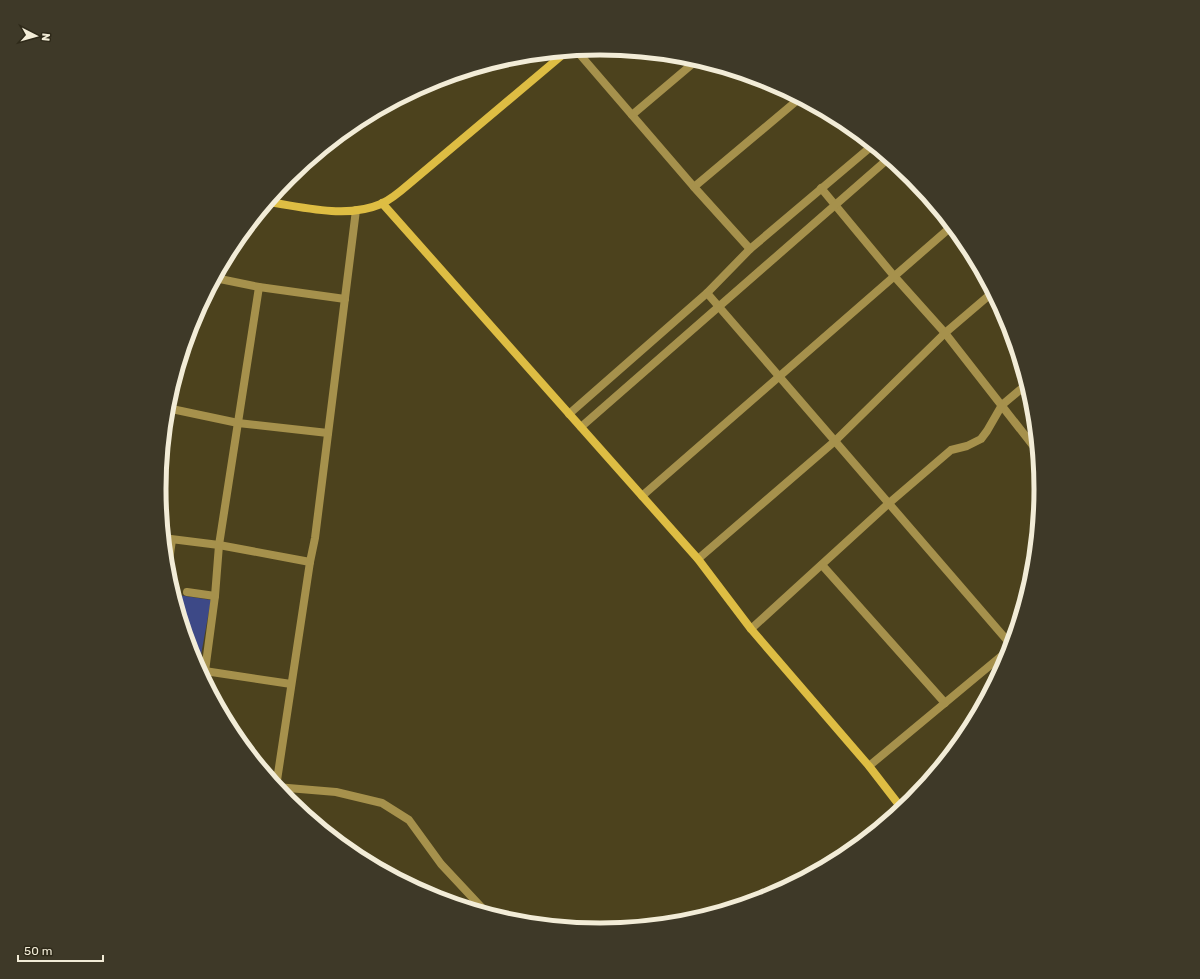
<svg xmlns="http://www.w3.org/2000/svg" width="1200" height="979" font-family="Rubik,sans-serif">
	<rect width="100%" height="100%" fill="#4c421d"/>
	<g fill="#3d4987">
		<polygon points="955,230 967,244 982,272 950,234"/>
		<polygon points="172,594 211,600 199,666 196,665 192,658"/>
	</g>
	<g fill="none" stroke-linecap="round" stroke-linejoin="round">
		<g stroke="#a6914c" stroke-width="8">
			<polyline points="576,50 694,187 750,249"/>
			<polyline points="632,115 697,60"/>
			<polyline points="694,187 800,98"/>
			<polyline points="821,188 894,276 945,333 1038,452"/>
			<polyline points="215,278 259,287 345,299"/>
			<polyline points="707,293 1012,646"/>
			<polyline points="167,408 238,423 328,433"/>
			<polyline points="569,414 707,293 750,249 873,145"/>
			<polyline points="581,427 889,158"/>
			<polyline points="642,496 952,226"/>
			<polyline points="163,538 219,545 310,562"/>
			<polyline points="698,559 835,441 945,333 993,292"/>
			<polyline points="822,565 945,703"/>
			<polyline points="167,575 172,540"/>
			<polyline points="187,592 215,596"/>
			<polyline points="751,629 888,504 951,450 967,446 981,439 987,431 1002,405 1027,384"/>
			<polyline points="198,670 291,684"/>
			<polyline points="205,671 215,596 219,545 259,287"/>
			<polyline points="869,766 1011,648"/>
			<polyline points="265,774 277,776"/>
			<polyline points="276,787 310,562 315,538 356,210"/>
			<polyline points="276,787 336,792 382,803 409,820 441,864 484,910 504,920"/>
		</g>
		<g stroke="#debd43" stroke-width="8">
			<path d="M 268,202 C 304,207 346,219 381,204 C 392,199 401,191 409,184 L 567,51"/>
			<polyline points="382,203 698,559 751,629 869,766 903,810"/>
		</g>
	</g>
	<path d="M0 0H1200V979H0ZM166 489a434 434 0 1 1 868 0a434 434 0 1 1-868 0Z" fill="#3e3928" fill-rule="evenodd"/>
	<path fill="none" stroke="#f2ecd7" stroke-width="5" d="M166 489a434 434 0 1 1 868 0a434 434 0 1 1-868 0Z"/>
	<g transform="translate(36 36) rotate(96)" stroke="#2e2919" stroke-width="3" paint-order="stroke">
	<path d="M0-3L7 15L0 10L-7 15Z" fill="#f2ecd7"/>
	<text y="-6" font-size="11" font-weight="bold" text-anchor="middle" fill="#f2ecd7">N</text>
	</g>
	<path d="M18 955v6h85v-6" fill="none" stroke="#f2ecd7" stroke-width="2"/>
	<text x="24" y="955" font-size="12" fill="#f2ecd7" stroke="#2e2919" stroke-width="3" paint-order="stroke">50 m</text>
</svg>
